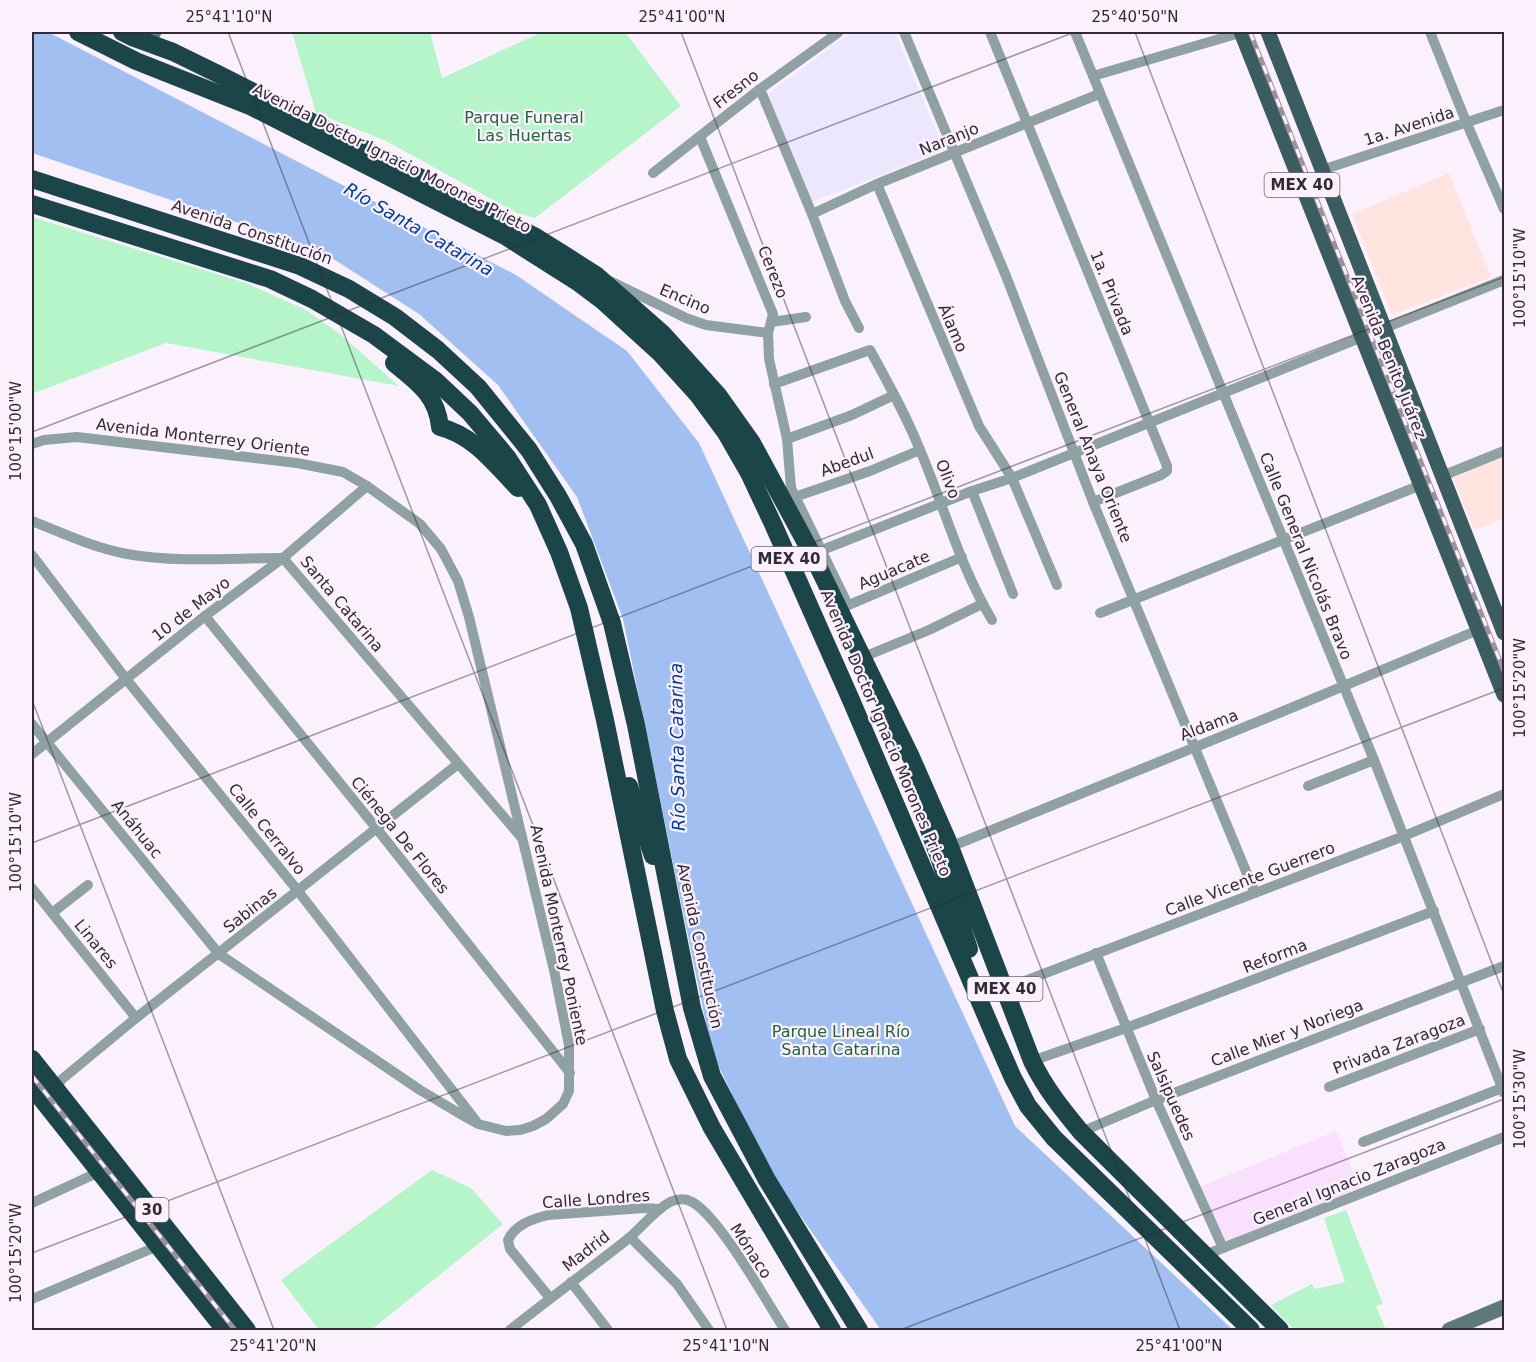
<svg xmlns="http://www.w3.org/2000/svg" width="1536" height="1362" font-family="'DejaVu Sans',sans-serif">
	<rect width="100%" height="100%" fill="#fbf1fd"/>
	<g fill="#ffe4df">
		<polygon points="1449,173 1491,277 1392,315 1352,214"/>
		<polygon points="1504,457 1504,518 1474,530 1453,478"/>
	</g>
	<polygon fill="#f9e1fe" points="1336,1131 1360,1188 1224,1242 1199,1187"/>
	<polygon fill="#ede7fd" points="851,32 895,32 944,150 812,202 768,94"/>
	<g fill="#b6f5c9">
		<polygon points="292,32 430,32 442,78 542,32 625,32 681,106 535,218 517,213 386,141 316,113"/>
		<polygon points="32,217 246,283 306,310 340,334 399,386 166,343 32,394"/>
		<polygon points="432,1170 471,1188 503,1224 371,1330 319,1330 281,1280"/>
		<polygon points="1346,1210 1383,1304 1376,1306 1386,1330 1294,1330 1271,1305 1312,1284 1315,1289 1345,1282 1324,1218"/>
	</g>
	<polygon fill="#a1c0f1" points="32,32 48,32 516,275 627,351 699,443 1015,1126 1233,1330 881,1330 773,1177 712,1053 623,619 577,497 498,385 419,314 332,258 251,227 32,153"/>
	<g fill="none" stroke-linecap="round" stroke-linejoin="round">
		<g stroke="#8fa1a3" stroke-width="10">
			<polyline points="904,32 1006,276 1093,502 1255,893"/>
			<polyline points="990,32 1167,466 1167,471 1161,475 1093,502"/>
			<polyline points="1075,32 1374,760 1504,1093"/>
			<polyline points="1430,32 1467,124 1504,209"/>
			<polyline points="1093,76 1243,32"/>
			<polyline points="760,89 812,214 845,301 859,328"/>
			<polyline points="700,137 773,314 768,333 769,359 787,439 791,488 848,605"/>
			<polyline points="1322,170 1504,110"/>
			<polyline points="653,173 760,89 839,32"/>
			<polyline points="877,184 979,426 1012,478 1057,585"/>
			<polyline points="812,214 877,184 1099,94"/>
			<polyline points="610,281 686,318 706,325 768,333"/>
			<polyline points="771,322 806,317"/>
			<path d="M 774,384 L 870,350 C 888,383 906,415 920,450 C 944,506 960,567 992,620"/>
			<polyline points="787,439 852,415 894,395"/>
			<polyline points="32,444 44,440 77,437 297,463 343,472 367,486 420,524 441,549 458,581 469,617 554,970 569,1045 569,1091 563,1104 546,1119 533,1126 520,1130 506,1131 478,1124 462,1115 420,1090 219,954 32,724"/>
			<polyline points="1442,476 1504,451"/>
			<polyline points="972,491 1013,594"/>
			<polyline points="789,499 870,471 920,450"/>
			<path d="M 32,521 C 62,533 94,548 127,554 C 178,563 232,558 283,558 L 521,837"/>
			<polyline points="812,554 972,491 1012,478 1504,280"/>
			<polyline points="32,555 126,679 298,891 476,1121"/>
			<polyline points="844,607 962,557"/>
			<polyline points="1100,613 1421,485"/>
			<polyline points="205,616 377,829 570,1073"/>
			<polyline points="861,658 929,630 982,604"/>
			<polyline points="32,754 205,616 283,558 367,486"/>
			<polyline points="1308,786 1374,760"/>
			<polyline points="950,847 1279,713 1478,630"/>
			<polyline points="32,888 136,1018"/>
			<polyline points="52,913 88,885"/>
			<polyline points="1096,953 1156,1100 1223,1248"/>
			<polyline points="1004,989 1404,836 1504,794"/>
			<polyline points="1032,1061 1126,1028 1434,911"/>
			<polyline points="1329,1087 1480,1029"/>
			<polyline points="57,1090 61,1080 136,1018 458,764"/>
			<polyline points="1081,1132 1156,1100 1504,966"/>
			<polyline points="1363,1142 1502,1088"/>
			<polyline points="32,1203 99,1172"/>
			<polyline points="630,1237 677,1284 709,1330"/>
			<polyline points="1205,1255 1504,1137"/>
			<polyline points="571,1282 608,1330"/>
			<path d="M 550,1298 L 510,1249 L 508,1240 C 515,1225 532,1219 548,1215 L 644,1208 L 660,1209"/>
			<polyline points="32,1299 158,1246"/>
			<path d="M 510,1330 C 549,1299 590,1269 629,1238 C 643,1226 654,1211 670,1202 C 677,1199 685,1198 692,1202 C 720,1217 766,1301 785,1330"/>
		</g>
		<g stroke="#5e797c" stroke-width="15">
			<polyline points="132,37 154,32"/>
			<polyline points="1449,1330 1504,1307"/>
		</g>
		<g stroke="#3b5d61" stroke-width="15">
			<polyline points="1241,32 1504,695"/>
			<polyline points="1268,32 1504,633"/>
		</g>
		<g stroke="#1b4549" stroke-width="18">
			<polyline points="78,32 136,61 252,107 505,236 579,283 603,301 660,353 698,395 726,433 749,473 773,524 851,700 995,1037 1013,1078 1028,1106 1054,1138 1251,1330"/>
			<path d="M 122,32 L 132,37 L 173,52 L 218,74 L 534,236 L 566,256 L 596,275 L 663,334 L 718,395 L 752,443 L 812,554 L 911,757 L 947,839 L 1032,1061 C 1045,1088 1062,1109 1081,1132 L 1280,1330"/>
			<polyline points="32,179 300,266 349,289 395,317 438,350 478,387 529,450 558,496 584,544 612,623 636,725 692,1008 712,1076 767,1180 859,1330"/>
			<polyline points="32,204 270,279 312,299 374,335 436,381 470,413 507,457 538,505 559,552 579,608 605,720 665,1011 678,1059 712,1128 832,1330"/>
			<path d="M 394,363 C 417,382 437,395 440,427 C 473,435 494,463 518,488"/>
			<polyline points="629,786 653,856"/>
			<polyline points="923,813 940,860 969,949"/>
			<polyline points="32,1059 247,1330"/>
			<polyline points="32,1087 225,1330"/>
		</g>
		<defs>
			<g id="rail">
				<polyline points="1250,32 1504,671"/>
				<polyline points="32,1076 235,1330"/>
			</g>
		</defs>
		<use href="#rail" stroke="#9c929e" stroke-width="5"/>
		<use href="#rail" stroke="#fbf1fd" stroke-width="3" stroke-dasharray="9" stroke-linecap="butt"/>
	</g>
	<path fill="none" stroke="#342a35" stroke-width="1.5" stroke-opacity="0.45" d="M 228,32 L 727,1330M 681,32 L 1180,1330M 1135,32 L 1504,995M 32,432 L 1075,32M 32,700 L 274,1330M 32,843 L 1504,277M 32,1253 L 1504,688M 900,1330 L 1504,1099"/>
	<g text-anchor="middle" dominant-baseline="central" stroke-width="4.5" stroke-linejoin="round" paint-order="stroke">
		<g fill="#fbf1fd" stroke="#706671" stroke-width="1.5">
			<rect x="1264.5" y="173" width="75" height="24" rx="4.5"/>
			<rect x="751.5" y="547" width="75" height="24" rx="4.5"/>
			<rect x="967.5" y="977" width="75" height="24" rx="4.5"/>
			<rect x="135.5" y="1198" width="33" height="24" rx="4.5"/>
		</g>
		<g font-size="15" font-weight="bold" fill="#342a35">
			<text x="1302" y="185">MEX 40</text>
			<text x="789" y="559">MEX 40</text>
			<text x="1005" y="989">MEX 40</text>
			<text x="152" y="1210">30</text>
		</g>
		<g font-size="16" fill="#342a35" stroke="#fbf1fd">
			<text transform="translate(736 89) rotate(-38)">Fresno</text>
			<text transform="translate(1409 126) rotate(-18)">1a. Avenida</text>
			<text transform="translate(949 139) rotate(-22)">Naranjo</text>
			<text transform="translate(392 158) rotate(27)">Avenida Doctor Ignacio Morones Prieto</text>
			<text transform="translate(252 232) rotate(19)">Avenida Constitución</text>
			<text transform="translate(773 272) rotate(68)">Cerezo</text>
			<text transform="translate(1112 293) rotate(68)">1a. Privada</text>
			<text transform="translate(685 299) rotate(23)">Encino</text>
			<text transform="translate(953 328) rotate(67)">Álamo</text>
			<text transform="translate(1389 357) rotate(68)">Avenida Benito Juárez</text>
			<text transform="translate(203 437) rotate(7)">Avenida Monterrey Oriente</text>
			<text transform="translate(1093 457) rotate(68)">General Anaya Oriente</text>
			<text transform="translate(847 462) rotate(-20)">Abedul</text>
			<text transform="translate(948 479) rotate(69)">Olivo</text>
			<text transform="translate(1306 556) rotate(68)">Calle General Nicolás Bravo</text>
			<text transform="translate(894 570) rotate(-23)">Aguacate</text>
			<text transform="translate(342 604) rotate(50)">Santa Catarina</text>
			<text transform="translate(191 609) rotate(-38)">10 de Mayo</text>
			<text transform="translate(1209 725) rotate(-21)">Aldama</text>
			<text transform="translate(886 733) rotate(67)">Avenida Doctor Ignacio Morones Prieto</text>
			<text transform="translate(137 829) rotate(51)">Anáhuac</text>
			<text transform="translate(267 829) rotate(51)">Calle Cerralvo</text>
			<text transform="translate(400 835) rotate(51)">Ciénega De Flores</text>
			<text transform="translate(1250 879) rotate(-21)">Calle Vicente Guerrero</text>
			<text transform="translate(250 910) rotate(-38)">Sabinas</text>
			<text transform="translate(559 935) rotate(78)">Avenida Monterrey Poniente</text>
			<text transform="translate(96 944) rotate(51)">Linares</text>
			<text transform="translate(700 946) rotate(78)">Avenida Constitución</text>
			<text transform="translate(1275 956) rotate(-21)">Reforma</text>
			<text transform="translate(1287 1033) rotate(-21)">Calle Mier y Noriega</text>
			<text transform="translate(1399 1044) rotate(-21)">Privada Zaragoza</text>
			<text transform="translate(1171 1096) rotate(66)">Salsipuedes</text>
			<text transform="translate(1349 1182) rotate(-22)">General Ignacio Zaragoza</text>
			<text transform="translate(596 1199) rotate(-4)">Calle Londres</text>
			<text transform="translate(586 1251) rotate(-38)">Madrid</text>
			<text transform="translate(751 1251) rotate(57)">Mónaco</text>
		</g>
		<g font-size="16" fill="#20653d" stroke="#fbf1fd">
			<text x="524" y="117">Parque Funeral<tspan x="524" dy="18">Las Huertas</tspan></text>
			<text x="841" y="1031">Parque Lineal Río<tspan x="841" dy="18">Santa Catarina</tspan></text>
		</g>
		<g font-size="18" font-style="italic" fill="#003f99" stroke="#fbf1fd">
			<text transform="translate(419 229) rotate(30)">Río Santa Catarina</text>
			<text transform="translate(677 747) rotate(-91)">Río Santa Catarina</text>
		</g>
	</g>
	<rect width="1536" height="1362" fill="none" stroke="#fbf1fd" stroke-width="66"/>
	<rect x="33" y="33" width="1470" height="1296" fill="none" stroke="#342a35" stroke-width="2"/>
	<g font-size="15" text-anchor="middle" fill="#342a35">
		<text x="229" y="22">25°41'10"N</text>
		<text x="682" y="22">25°41'00"N</text>
		<text x="1135" y="22">25°40'50"N</text>
		<text transform="translate(1520 278) rotate(-90)" y="5">100°15'10"W</text>
		<text transform="translate(16 431) rotate(-90)" y="5">100°15'00"W</text>
		<text transform="translate(1520 688) rotate(-90)" y="5">100°15'20"W</text>
		<text transform="translate(16 842) rotate(-90)" y="5">100°15'10"W</text>
		<text transform="translate(1520 1099) rotate(-90)" y="5">100°15'30"W</text>
		<text transform="translate(16 1253) rotate(-90)" y="5">100°15'20"W</text>
		<text x="273" y="1351">25°41'20"N</text>
		<text x="726" y="1351">25°41'10"N</text>
		<text x="1179" y="1351">25°41'00"N</text>
	</g>
</svg>
